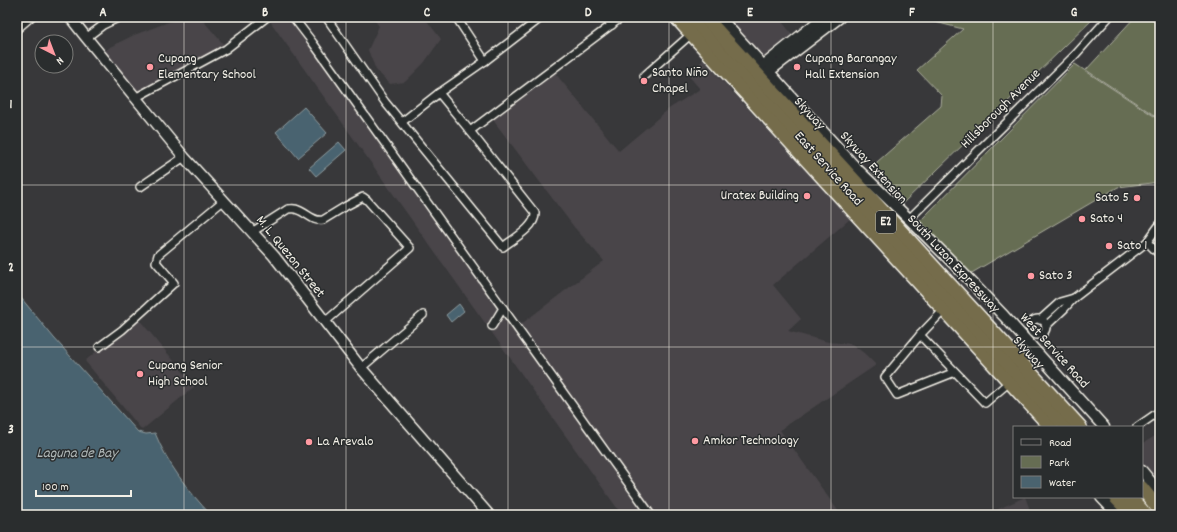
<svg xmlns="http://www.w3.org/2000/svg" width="1177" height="532" font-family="Dekko,sans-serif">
	<rect width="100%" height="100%" fill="#38383a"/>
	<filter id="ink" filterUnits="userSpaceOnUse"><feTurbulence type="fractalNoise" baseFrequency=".025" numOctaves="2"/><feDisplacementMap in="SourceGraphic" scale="8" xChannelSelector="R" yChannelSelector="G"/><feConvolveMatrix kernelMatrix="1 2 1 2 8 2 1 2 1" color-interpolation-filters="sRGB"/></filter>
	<g filter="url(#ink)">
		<g fill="#494549">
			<polygon points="182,17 200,17 225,46 138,94 102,54 110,47 134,35"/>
			<polygon points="267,17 296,17 489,284 520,325 604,261 574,227 493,120 555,73 619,151 670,108 700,89 688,75 703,60 850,219 773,285 801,319 788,331 828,342 852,344 865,354 876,365 780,430 841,515 622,515"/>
			<polygon points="372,17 424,17 441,39 424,63 405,82 390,84 376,70 368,50 379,26"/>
			<polygon points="739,17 778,17 792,34 764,58 731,23"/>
			<polygon points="137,317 195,386 142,430 85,361"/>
			<polygon points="1160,433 1160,486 1142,466 1142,444"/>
			<polygon points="1025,497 1032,515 985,515"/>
		</g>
		<g fill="#666d53" stroke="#adaf9e">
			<polygon points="926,17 1095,17 903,203 869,169 941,106 942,96 917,70 963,29 923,19"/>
			<polygon points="1135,17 1149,17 1160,26 1160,119 1086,70"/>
			<polygon points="1075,64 1160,120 1160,182 1118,187 970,274 920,221"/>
		</g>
		<g fill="#4a636f" stroke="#8e9c9f">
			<polygon points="304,107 327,133 298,158 276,132"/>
			<polygon points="339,142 346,150 316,176 309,168"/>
			<path d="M 17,293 L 54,338 L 138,432 L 146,434 L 155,433 C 167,463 188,491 211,515 L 17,515 Z"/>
			<polygon points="459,304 464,311 451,322 446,315"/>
		</g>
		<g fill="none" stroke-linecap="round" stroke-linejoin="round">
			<defs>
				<g id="street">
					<polyline points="293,17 313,43 651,515"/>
					<path d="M 326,17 L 385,102 L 503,247 C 513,239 536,227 535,213 L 470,131 L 439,93"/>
					<polyline points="456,17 485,61"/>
					<polyline points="605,17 612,25"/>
					<polyline points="17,29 31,17"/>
					<polyline points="86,38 103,25 120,17"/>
					<polyline points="644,76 689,36"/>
					<polyline points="135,98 226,49 267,17"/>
					<polyline points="402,122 439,93 485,61 542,17"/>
					<polyline points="470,131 622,17"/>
					<polyline points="140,187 184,157"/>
					<polyline points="909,219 1076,54 1109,17"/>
					<path d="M 252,232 L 288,209 C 292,209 295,208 298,210 C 307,213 313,222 323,220 L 346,206 L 363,197 L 367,200 L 410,248 L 325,322"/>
					<polyline points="1147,242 1160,255"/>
					<polyline points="942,312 920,335 885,377 897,395 955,372"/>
					<circle cx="1038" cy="327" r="8"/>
					<polyline points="1040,320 1060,302 1074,298"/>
					<polyline points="492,326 503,308"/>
					<polyline points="1046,326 1065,308 1074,298 1147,242 1160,224"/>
					<polyline points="920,335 985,403 1007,384"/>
					<polyline points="99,347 122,330 174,283 156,262 158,255 223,201"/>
					<polyline points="361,368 423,315"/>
					<polyline points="1137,427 1160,411"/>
				</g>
				<g id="secondary">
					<polyline points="70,17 85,36 184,157 274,256 361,368 489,515"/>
					<polyline points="719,17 858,170 909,219 958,268 1004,316 1104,427"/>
					<polyline points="763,66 824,17"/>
					<polyline points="768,72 840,17"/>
					<polyline points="1142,471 1160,493"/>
					<polyline points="1101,497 1118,515"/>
				</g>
				<g id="highway">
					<polyline points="676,17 1051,427"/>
					<polyline points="692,17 1066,427"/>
					<polyline points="705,17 1080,427"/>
					<polyline points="1142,488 1160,511"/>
					<polyline points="1115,497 1132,515"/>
					<polyline points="1130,497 1146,515"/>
				</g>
			</defs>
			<use href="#street" stroke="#f4f1e8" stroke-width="10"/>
			<use href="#secondary" stroke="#f4f1e8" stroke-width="13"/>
			<use href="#highway" stroke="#f4f1e8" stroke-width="16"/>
			<use href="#street" stroke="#2a2d2e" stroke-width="7"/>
			<use href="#secondary" stroke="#2a2d2e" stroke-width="10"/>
			<use href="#highway" stroke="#746c4b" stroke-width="13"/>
		</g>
	</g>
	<path fill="none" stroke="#f4f1e8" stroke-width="1" stroke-opacity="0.55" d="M 184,17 L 184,515M 346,17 L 346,515M 508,17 L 508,515M 669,17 L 669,515M 831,17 L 831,515M 993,17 L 993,515M 17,185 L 1160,185M 17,347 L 1160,347"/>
	<g fill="#ff9aa2" stroke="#2a2d2e" stroke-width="1.5">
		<circle cx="150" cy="67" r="4"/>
		<circle cx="797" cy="67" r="4"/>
		<circle cx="644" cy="81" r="4"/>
		<circle cx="807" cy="196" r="4"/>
		<circle cx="1137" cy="198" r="4"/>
		<circle cx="1082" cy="219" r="4"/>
		<circle cx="1109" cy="246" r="4"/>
		<circle cx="1031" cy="276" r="4"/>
		<circle cx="140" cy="374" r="4"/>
		<circle cx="695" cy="441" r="4"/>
		<circle cx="309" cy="442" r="4"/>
	</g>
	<g text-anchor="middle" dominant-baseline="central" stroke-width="3" stroke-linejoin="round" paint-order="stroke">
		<rect fill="#2a2d2e" stroke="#b7b6b0" stroke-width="1" x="876" y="211" width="20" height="22" rx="3"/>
		<g font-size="13" font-weight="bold" fill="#f4f1e8">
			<text x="886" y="222">E2</text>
		</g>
		<g font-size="14" fill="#f4f1e8" stroke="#2a2d2e" text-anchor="start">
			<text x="158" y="59">Cupang<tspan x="158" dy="16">Elementary School</tspan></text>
			<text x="805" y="59">Cupang Barangay<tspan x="805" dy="16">Hall Extension</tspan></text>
			<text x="652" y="73">Santo Niño<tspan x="652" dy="16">Chapel</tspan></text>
			<text x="799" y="196" text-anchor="end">Uratex Building</text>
			<text x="1129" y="198" text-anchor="end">Sato 5</text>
			<text x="1090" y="219">Sato 4</text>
			<text x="1117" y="246">Sato 1</text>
			<text x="1039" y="276">Sato 3</text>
			<text x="148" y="366">Cupang Senior<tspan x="148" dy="16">High School</tspan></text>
			<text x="703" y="441">Amkor Technology</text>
			<text x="317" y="442">La Arevalo</text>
		</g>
		<g font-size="14" fill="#f4f1e8" stroke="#2a2d2e">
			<text transform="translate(1001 109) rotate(-45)">Hillsborough Avenue</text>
			<text transform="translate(809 114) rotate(48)">Skyway</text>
			<text transform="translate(873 168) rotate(48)">Skyway Extension</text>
			<text transform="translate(828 169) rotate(48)">East Service Road</text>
			<text transform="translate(290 257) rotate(51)">M. L. Quezon Street</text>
			<text transform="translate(953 264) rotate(47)">South Luzon Expressway</text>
			<text transform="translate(1054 351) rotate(48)">West Service Road</text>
			<text transform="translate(1028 353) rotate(48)">Skyway</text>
		</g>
		<g font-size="15" font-style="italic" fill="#b0b8b8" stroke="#2a2d2e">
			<text x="77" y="454">Laguna de Bay</text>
		</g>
	</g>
	<rect width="1177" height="532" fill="none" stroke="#2a2d2e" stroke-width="44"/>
	<rect x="1013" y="426" width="130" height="72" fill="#2a2d2e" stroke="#7b7b78"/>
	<rect x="1021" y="439" width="20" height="6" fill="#2a2d2e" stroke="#7b7b78"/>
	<text x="1049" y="446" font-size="12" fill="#f4f1e8">Road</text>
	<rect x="1021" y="456" width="20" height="12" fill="#666d53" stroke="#7b7b78"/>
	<text x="1049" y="466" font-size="12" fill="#f4f1e8">Park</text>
	<rect x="1021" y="476" width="20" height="12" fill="#4a636f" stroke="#7b7b78"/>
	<text x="1049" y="486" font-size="12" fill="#f4f1e8">Water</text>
	<g transform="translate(54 54) rotate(138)"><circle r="19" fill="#2a2d2e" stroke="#7b7b78"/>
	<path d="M0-3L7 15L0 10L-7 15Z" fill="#ff9aa2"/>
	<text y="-6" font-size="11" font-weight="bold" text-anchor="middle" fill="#f4f1e8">N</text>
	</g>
	<path d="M36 490v6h95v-6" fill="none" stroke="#f4f1e8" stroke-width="2"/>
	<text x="42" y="490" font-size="12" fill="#f4f1e8" stroke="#2a2d2e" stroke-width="3" paint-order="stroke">100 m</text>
	<rect x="22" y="22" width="1133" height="488" fill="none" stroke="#f4f1e8" stroke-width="1.5"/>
	<g font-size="13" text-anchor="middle" font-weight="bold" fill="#f4f1e8">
		<text x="103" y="16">A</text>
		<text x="265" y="16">B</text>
		<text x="427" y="16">C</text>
		<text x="588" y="16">D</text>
		<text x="750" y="16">E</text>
		<text x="912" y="16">F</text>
		<text x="1074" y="16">G</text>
		<text x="11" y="108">1</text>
		<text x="11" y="271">2</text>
		<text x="11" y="433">3</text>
	</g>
</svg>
